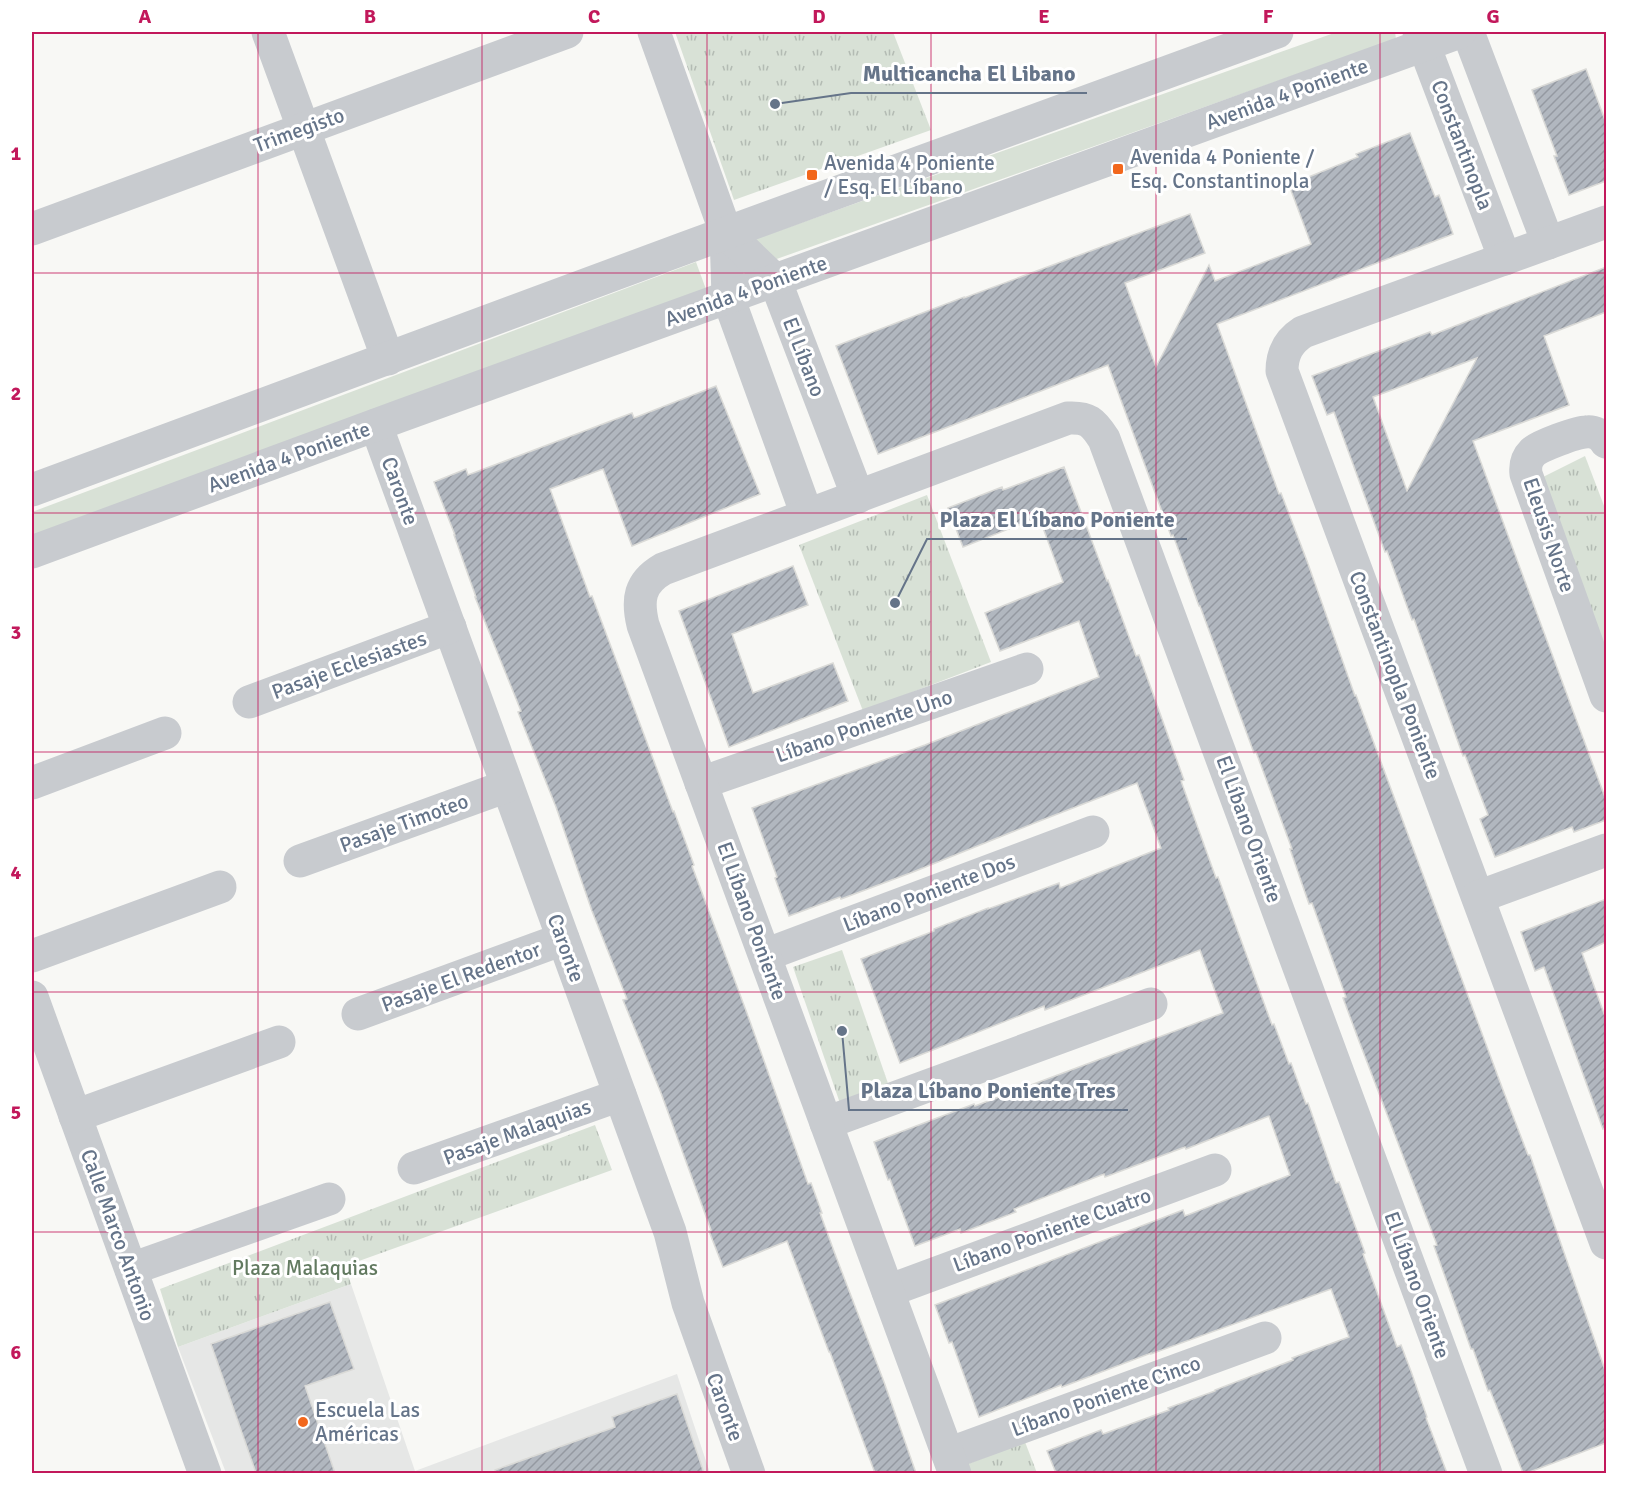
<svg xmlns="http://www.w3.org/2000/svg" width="1638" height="1505" font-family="Signika,sans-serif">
	<defs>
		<pattern id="park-tufts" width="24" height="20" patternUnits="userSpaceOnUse" patternTransform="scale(1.5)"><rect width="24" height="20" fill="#d8e1d6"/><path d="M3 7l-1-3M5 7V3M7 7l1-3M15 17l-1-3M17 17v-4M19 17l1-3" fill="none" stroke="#b3bbb3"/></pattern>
		<pattern id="building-hatch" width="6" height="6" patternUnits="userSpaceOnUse" patternTransform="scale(1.5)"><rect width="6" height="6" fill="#b1b7bf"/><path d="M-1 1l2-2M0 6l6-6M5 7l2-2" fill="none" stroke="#9499a1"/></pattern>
	</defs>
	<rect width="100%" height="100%" fill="#f8f8f5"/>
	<polygon fill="#e6e7e6" points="351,1284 415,1471 677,1374 710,1473 226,1473 178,1347"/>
	<g fill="#d8e1d6">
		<polygon points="1337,32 1395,32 1396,39 771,261 750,241"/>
		<polygon points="696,262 707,292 32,538 32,512"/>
	</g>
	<g fill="url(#park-tufts)">
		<polygon points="675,32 893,32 931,130 734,200"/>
		<polygon points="1585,456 1606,511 1606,670 1537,480"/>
		<polygon points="927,495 991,662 863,711 799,545"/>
		<polygon points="842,950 892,1095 843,1112 793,967"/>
		<polygon points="595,1125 612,1170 345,1266 351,1284 178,1347 160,1289"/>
		<polygon points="1025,1442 1037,1473 969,1473 965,1465"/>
	</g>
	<g fill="url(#building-hatch)" stroke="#dadad7" stroke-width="1.5" fill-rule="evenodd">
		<polygon points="1586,69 1606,123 1606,181 1569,195 1554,156 1557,156 1532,90"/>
		<polygon points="1410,133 1435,197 1439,195 1453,234 1217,324 1279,494 1281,493 1307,561 1355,696 1356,695 1503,1090 1528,1155 1530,1155 1606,1373 1606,1443 1527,1473 1523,1473 1490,1390 1488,1391 1473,1349 1471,1349 1434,1246 1437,1245 1359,1041 1343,998 1346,997 1312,903 1309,904 1290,849 1292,849 1256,752 1254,753 1200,606 1199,606 1173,535 1171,536 1108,365 878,454 836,346 964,297 964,298 1190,214 1205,253 1125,283 1156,367 1209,265 1215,281 1311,244 1289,185 1358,157 1356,154"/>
		<path d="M 1606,267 L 1606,312 L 1544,336 L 1569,405 L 1473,441 L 1606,800 L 1606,820 L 1574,832 L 1572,827 L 1495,857 L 1480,819 L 1488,815 L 1465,755 L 1463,756 L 1414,619 L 1412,620 L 1387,551 L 1385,552 L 1334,412 L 1327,415 L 1312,376 L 1430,332 L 1432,335 ZM 1477,358 L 1407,491 L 1373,397 Z"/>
		<polygon points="716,386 760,494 632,546 603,469 550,489 590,597 592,596 673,812 674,811 694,865 692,866 748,1016 808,1184 811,1183 822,1213 820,1213 835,1254 884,1382 916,1473 875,1473 830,1352 829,1352 787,1241 723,1267 709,1231 711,1230 661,1093 623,1000 627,999 592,911 556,807 518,712 521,711 475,597 476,597 454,535 455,535 434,482 466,469 468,475 632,413 634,418"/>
		<polygon points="1064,467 1107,581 1108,580 1136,656 1139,655 1184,780 1181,781 1216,878 1218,877 1272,1025 1274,1024 1289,1064 1291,1063 1306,1104 1308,1103 1336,1183 1339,1182 1365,1253 1363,1254 1397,1347 1401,1345 1412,1374 1427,1417 1426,1418 1447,1473 1056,1473 1047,1451 1101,1430 1103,1434 1169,1410 1168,1408 1215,1391 1215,1390 1293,1360 1292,1358 1349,1337 1331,1289 1151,1354 1151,1353 1062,1387 1061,1385 979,1417 952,1342 949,1343 935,1305 1183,1210 1185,1216 1290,1175 1269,1116 1186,1149 1185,1147 1105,1177 1104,1174 1014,1209 1016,1212 961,1233 960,1229 915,1246 890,1179 888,1180 874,1142 974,1104 975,1106 1223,1013 1200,950 1045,1010 1044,1006 900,1063 861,959 934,931 934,929 988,908 988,909 1059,883 1060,888 1161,848 1137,783 1037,822 913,872 841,899 840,897 789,916 775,878 777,877 752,808 925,745 1099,677 1079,621 1000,651 985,613 1063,582 1039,517 963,547 948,508 1002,487 1003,490"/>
		<polygon points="793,566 808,605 732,634 753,693 833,663 848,701 729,747 679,611"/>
		<polygon points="1606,899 1606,942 1582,953 1606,1019 1606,1128 1603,1129 1544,967 1535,971 1521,932"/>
		<polygon points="330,1302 354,1369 305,1386 335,1473 256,1473 211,1344"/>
		<polygon points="677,1394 704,1473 495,1473 495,1470 615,1427 612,1417"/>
	</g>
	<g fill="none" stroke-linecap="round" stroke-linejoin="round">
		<g stroke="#c8cbcf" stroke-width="33">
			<polyline points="268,32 388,359"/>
			<polyline points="654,32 726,233 728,297 807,515"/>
			<polyline points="1419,32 1505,259"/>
			<polyline points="1468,32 1548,243"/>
			<path d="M 1606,222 L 1303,332 C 1289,341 1282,353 1282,371 L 1606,1243"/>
			<polyline points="32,229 567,32"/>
			<polyline points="726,233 775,280 858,497"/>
			<polyline points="376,425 670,1232 688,1303 749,1474"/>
			<path d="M 1606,442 C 1602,435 1594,431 1586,432 C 1577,432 1539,446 1533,452 C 1526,459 1525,466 1526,474 L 1606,696"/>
			<polyline points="32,490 685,248 1277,32"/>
			<polyline points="32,552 400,416 1460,32"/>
			<polyline points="249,702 450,627"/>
			<polyline points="32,783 165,733"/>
			<polyline points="701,783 1027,669"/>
			<polyline points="300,861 507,786"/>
			<polyline points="1478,897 1606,850"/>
			<polyline points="765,955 1093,832"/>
			<polyline points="32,956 220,887"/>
			<polyline points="32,997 205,1474"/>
			<polyline points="358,1014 563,939"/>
			<polyline points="75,1116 279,1042"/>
			<polyline points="826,1123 1151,1004"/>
			<polyline points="414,1168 620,1095"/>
			<polyline points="131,1269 329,1199"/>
			<polyline points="888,1291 1215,1170"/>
			<polyline points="948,1454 1265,1338"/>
			<path d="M 955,1474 L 643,625 C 637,600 639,583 663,569 L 1068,418 C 1088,417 1093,422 1104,439 L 1486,1474"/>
		</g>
	</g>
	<path fill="none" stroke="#c2185b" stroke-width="1.5" stroke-opacity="0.55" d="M 258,32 L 258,1474M 482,32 L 482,1474M 707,32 L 707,1474M 931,32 L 931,1474M 1156,32 L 1156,1474M 1380,32 L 1380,1474M 32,273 L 1606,273M 32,513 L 1606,513M 32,752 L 1606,752M 32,992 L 1606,992M 32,1232 L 1606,1232"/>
	<g fill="#f2671c" stroke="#fff" stroke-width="2">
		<rect x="1112" y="163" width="12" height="12" rx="3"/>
		<rect x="806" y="169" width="12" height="12" rx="3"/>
		<circle cx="303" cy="1422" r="6"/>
	</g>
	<g text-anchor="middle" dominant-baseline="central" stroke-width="6" stroke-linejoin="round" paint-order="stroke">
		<g font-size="21" fill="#657489" stroke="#fff">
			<text transform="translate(1287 94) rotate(-20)">Avenida 4 Poniente</text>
			<text transform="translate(299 130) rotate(-20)">Trimegisto</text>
			<text transform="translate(1462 145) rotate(69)">Constantinopla</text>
			<text transform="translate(746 291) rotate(-20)">Avenida 4 Poniente</text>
			<text transform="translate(804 357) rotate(69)">El Líbano</text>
			<text transform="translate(289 457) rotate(-20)">Avenida 4 Poniente</text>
			<text transform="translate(400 491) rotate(70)">Caronte</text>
			<text transform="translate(1549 535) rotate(71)">Eleusis Norte</text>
			<text transform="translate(349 665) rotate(-20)">Pasaje Eclesiastes</text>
			<text transform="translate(1395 675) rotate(69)">Constantinopla Poniente</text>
			<text transform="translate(864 726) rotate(-19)">Líbano Poniente Uno</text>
			<text transform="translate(404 823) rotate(-20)">Pasaje Timoteo</text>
			<text transform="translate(1249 829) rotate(70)">El Líbano Oriente</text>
			<text transform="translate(929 893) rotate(-21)">Líbano Poniente Dos</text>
			<text transform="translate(752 921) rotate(70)">El Líbano Poniente</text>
			<text transform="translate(566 948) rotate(70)">Caronte</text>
			<text transform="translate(461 977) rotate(-20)">Pasaje El Redentor</text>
			<text transform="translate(517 1132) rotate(-20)">Pasaje Malaquias</text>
			<text transform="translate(1052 1230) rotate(-20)">Líbano Poniente Cuatro</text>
			<text transform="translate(118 1235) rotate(70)">Calle Marco Antonio</text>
			<text transform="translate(1417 1285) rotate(70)">El Líbano Oriente</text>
			<text transform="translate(1106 1396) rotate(-20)">Líbano Poniente Cinco</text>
			<text transform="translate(725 1407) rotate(70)">Caronte</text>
		</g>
		<g font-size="21" fill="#657489" stroke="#fff" text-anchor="start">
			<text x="1130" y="157">Avenida 4 Poniente /<tspan x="1130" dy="24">Esq. Constantinopla</tspan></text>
			<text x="824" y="163">Avenida 4 Poniente<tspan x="824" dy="24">/ Esq. El Líbano</tspan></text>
			<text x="315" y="1410">Escuela Las<tspan x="315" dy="24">Américas</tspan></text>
		</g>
		<g font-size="21" fill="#627a60" stroke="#fff">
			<text x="305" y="1268">Plaza Malaquias</text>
		</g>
	</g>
	<path fill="none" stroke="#657489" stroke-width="2" d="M775 104L851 93H1087M895 603L927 539H1187M842 1031L849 1110H1128"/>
	<g fill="#657489" stroke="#fff" stroke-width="2">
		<circle cx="775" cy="104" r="6"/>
		<circle cx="895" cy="603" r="6"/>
		<circle cx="842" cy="1031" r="6"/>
	</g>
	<g font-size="22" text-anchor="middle" font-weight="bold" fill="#657489" stroke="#fff" stroke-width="6" stroke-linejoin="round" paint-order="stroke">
		<text x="969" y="81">Multicancha El Libano</text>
		<text x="1057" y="527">Plaza El Líbano Poniente</text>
		<text x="988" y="1098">Plaza Líbano Poniente Tres</text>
	</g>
	<rect width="1638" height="1505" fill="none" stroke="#ffffff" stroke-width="66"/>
	<rect x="33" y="33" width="1572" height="1439" fill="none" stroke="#c2185b" stroke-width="2"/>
	<g font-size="20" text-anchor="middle" font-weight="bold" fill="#c2185b">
		<text x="145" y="23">A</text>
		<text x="370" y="23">B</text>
		<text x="594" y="23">C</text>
		<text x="819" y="23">D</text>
		<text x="1044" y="23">E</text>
		<text x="1268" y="23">F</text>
		<text x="1493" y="23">G</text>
		<text x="16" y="160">1</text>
		<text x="16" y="400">2</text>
		<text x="16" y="639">3</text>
		<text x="16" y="879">4</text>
		<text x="16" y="1119">5</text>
		<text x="16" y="1359">6</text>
	</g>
</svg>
